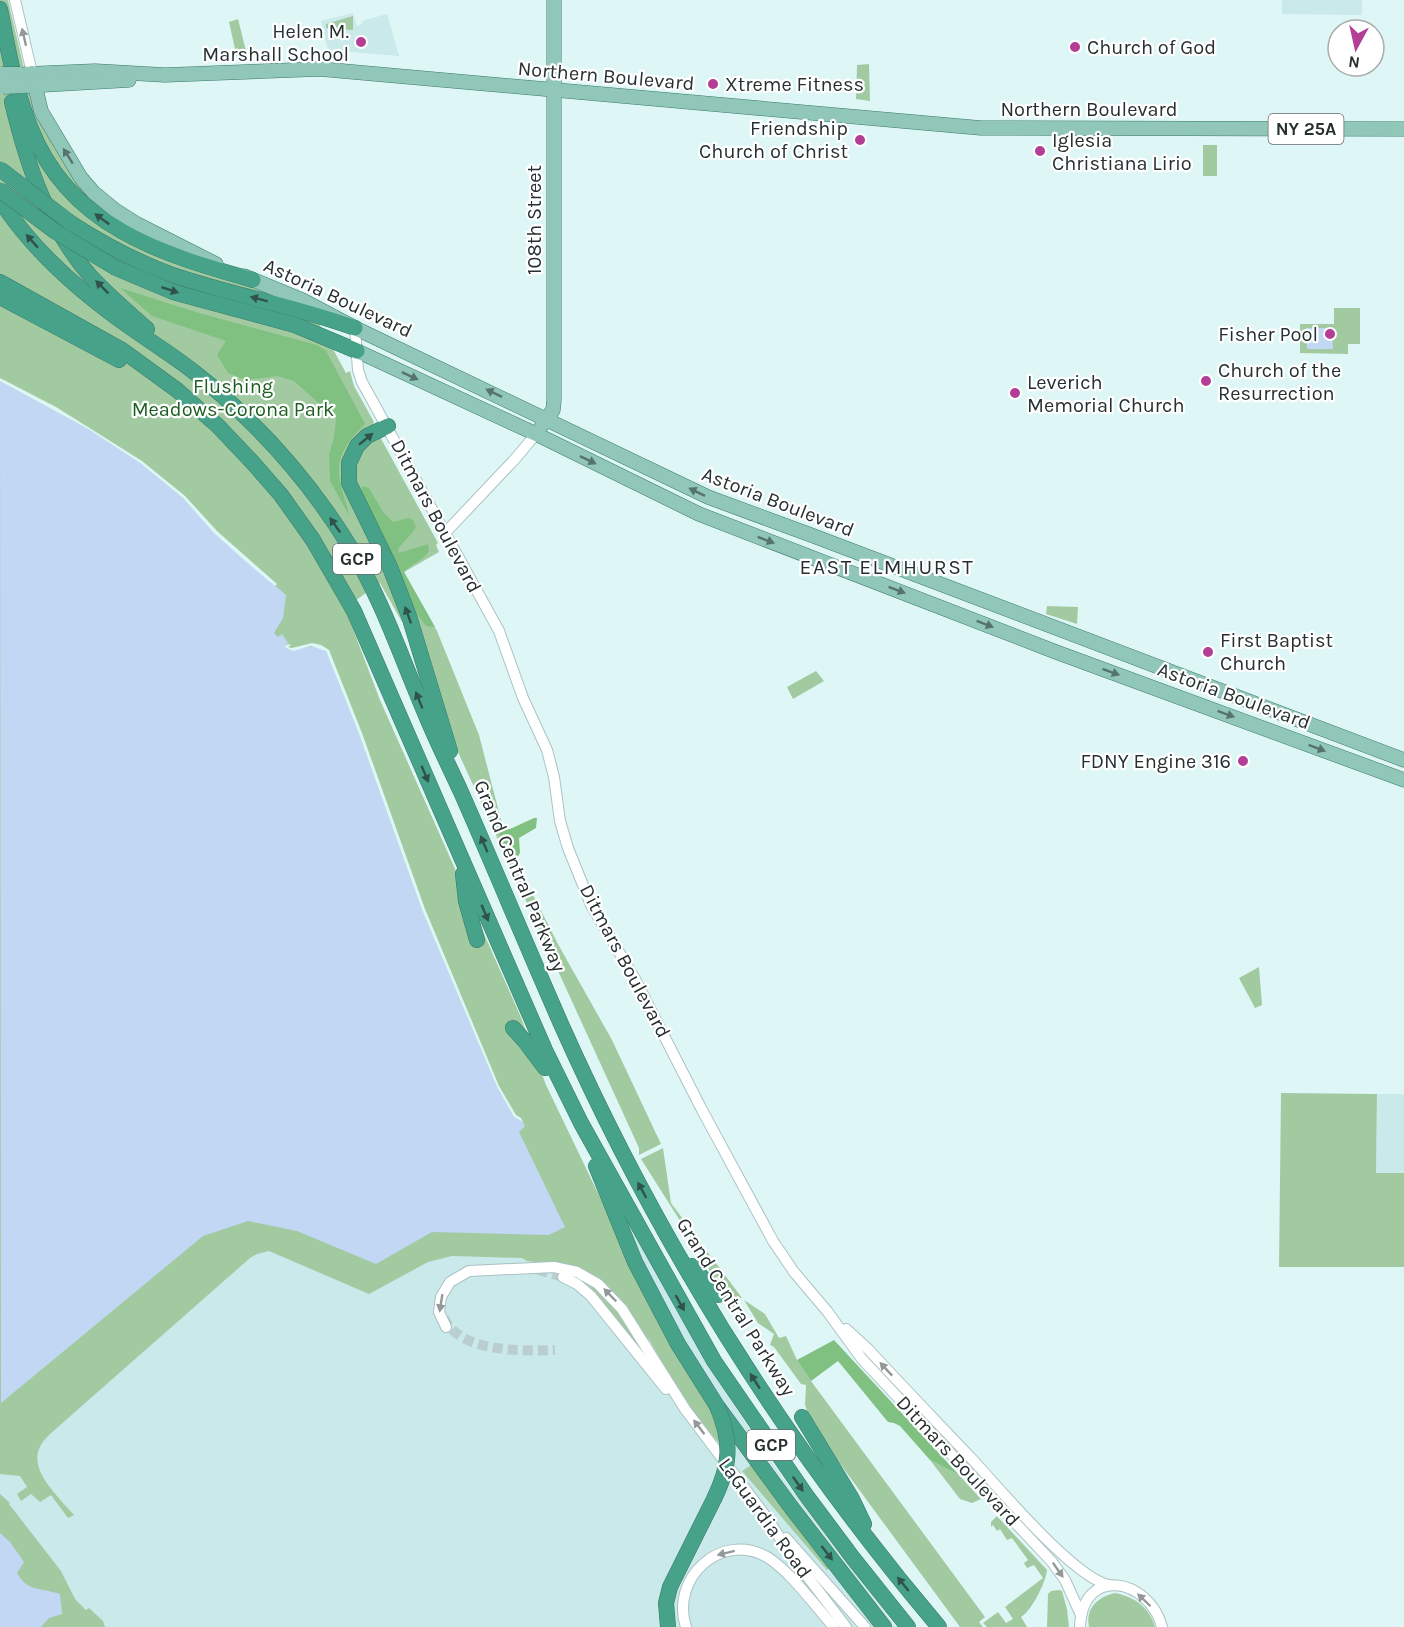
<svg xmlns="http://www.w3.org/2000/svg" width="1404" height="1627" font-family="Karla,sans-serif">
	<rect width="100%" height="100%" fill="#dff6f7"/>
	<g fill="#c9e9eb">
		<polygon points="1282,0 1362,0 1362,15 1282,14"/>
		<polygon points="353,13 357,26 362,24 362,21 387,14 399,56 328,50 321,21"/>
		<polygon points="1377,1094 1404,1094 1404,1173 1376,1173"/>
		<polygon points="621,1209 706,1364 783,1478 896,1627 41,1627 0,1533 0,1403 203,1236 565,1227"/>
	</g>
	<g fill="#a2caa1">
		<path d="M 0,0 L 8,0 L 34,111 L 94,201 L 123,222 L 213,272 L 311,309 L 346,373 L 350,371 L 354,386 L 374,422 L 373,424 L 438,543 L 436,545 L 439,552 L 404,572 L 437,631 L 479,735 L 501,820 L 529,887 L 559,946 L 612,1040 L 661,1144 L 639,1155 L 639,1148 L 458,752 L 435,679 L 404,621 L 402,622 L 380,583 L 345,608 L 380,700 L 520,1015 L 546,1085 L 608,1214 L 629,1267 L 666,1336 L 713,1414 L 732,1458 L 685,1404 L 649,1339 L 637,1347 L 591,1288 L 565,1265 L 527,1261 L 522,1258 L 452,1256 L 428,1262 L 369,1294 L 269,1251 L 257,1254 L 250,1258 L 50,1434 C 47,1437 43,1441 41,1445 C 26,1469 60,1498 74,1515 L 68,1518 L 51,1495 L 40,1502 L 31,1494 L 21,1501 L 17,1494 L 27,1487 L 20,1476 L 0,1474 Z"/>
		<polygon points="353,16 353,30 326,28 326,24"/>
		<polygon points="238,19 247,55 237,58 229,22"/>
		<polygon points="869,64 870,101 856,99 857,65"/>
		<rect x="1203" y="145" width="14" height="31"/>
		<polygon points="1334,308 1360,308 1360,344 1348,344 1348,354 1300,353 1300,324 1334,324"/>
		<polygon points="1047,606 1078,607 1077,624 1046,614"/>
		<polygon points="816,671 824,681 793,699 787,687"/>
		<polygon points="1259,967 1262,1005 1255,1008 1239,978"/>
		<polygon points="1281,1093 1377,1094 1376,1173 1404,1173 1404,1267 1279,1267"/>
		<path d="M 663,1148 L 671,1203 L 742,1298 L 737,1298 L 735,1308 L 732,1309 L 730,1309 C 726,1300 708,1273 708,1265 L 641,1159 Z"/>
		<polygon points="744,1300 765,1314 779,1338 786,1336 797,1360 811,1381 985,1617 979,1622 983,1627 960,1627 813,1427 805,1405 806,1385 801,1384 774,1347 770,1345 774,1334 758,1323"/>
		<polygon points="930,1460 959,1475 981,1499 972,1503 960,1499"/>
		<polygon points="751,1465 831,1567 827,1570 742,1471"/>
		<polygon points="0,1494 10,1503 9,1504 61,1571 75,1599 86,1610 89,1608 103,1621 105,1627 0,1627"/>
		<path d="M 997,1516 L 1047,1570 C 1046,1582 1031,1612 1021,1617 L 1027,1627 L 987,1627 L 983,1623 L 998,1612 L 1006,1623 L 1013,1619 L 1005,1607 L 1043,1578 L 1034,1565 L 1027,1568 L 1024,1563 L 1028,1560 L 1012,1538 L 1007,1540 L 1000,1529 L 997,1531 L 993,1525 L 991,1527 L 991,1522 Z"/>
		<polygon points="1059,1590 1062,1591 1067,1609 1069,1627 1047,1627 1048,1594 1051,1591"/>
		<path d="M 1115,1593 C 1135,1597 1149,1607 1155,1627 L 1089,1627 C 1085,1608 1098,1597 1115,1593 Z"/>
	</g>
	<g fill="#80c080">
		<path d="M 120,288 L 199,313 L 317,345 L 326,351 L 365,424 C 329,460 337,472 350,517 L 330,481 L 329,454 L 334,438 L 336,419 L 294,381 L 277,376 L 245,380 L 228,373 L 217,355 L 226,341 L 152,316 Z"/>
		<path d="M 362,486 L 369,488 L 383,512 L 393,522 L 408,518 L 413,520 L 416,527 C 413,533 403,542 398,549 L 399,553 L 428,544 L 429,551 C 424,560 411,564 404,572 L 435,627 L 426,626 L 418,615 C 403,582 391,548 373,516 C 369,507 360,496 362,486 Z"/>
		<polygon points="492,816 497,823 510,829 534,818 537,818 536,828 519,838 520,853 517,858 513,857 499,834"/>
		<polygon points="834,1340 959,1475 930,1460 900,1426 894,1423 888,1422 838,1361 811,1381 797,1360"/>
	</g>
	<g fill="#c2d7f3">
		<polygon points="1306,328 1332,328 1333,349 1307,349"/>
		<path d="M 0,381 L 88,429 L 140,463 L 183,498 L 215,533 L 286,595 L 283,618 L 274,633 L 278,637 L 282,634 L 288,643 L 284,647 C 301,654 308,641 326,651 L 359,734 L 422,910 L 497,1087 L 514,1117 L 523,1122 L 525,1126 L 519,1132 L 565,1227 L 549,1235 L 432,1232 L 376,1264 L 297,1231 L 248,1221 L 203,1236 L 1,1403 Z"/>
		<path d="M 0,1533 L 10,1542 L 24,1562 L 17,1573 C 27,1592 43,1588 60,1594 L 62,1614 L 49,1618 L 41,1627 L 0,1627 Z"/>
	</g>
	<g fill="#dff6f7">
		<polygon points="0,378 56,407 142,461 185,496 217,531 277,584 275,586 251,566 214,533 183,498 140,463 88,429 0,381"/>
		<polygon points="312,643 321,645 329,650 362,733 425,909 499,1086 516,1115 521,1118 523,1122 514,1117 497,1087 422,910 359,734 326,651 311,646 293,651 284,647 288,644 291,645 288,647 292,648"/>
	</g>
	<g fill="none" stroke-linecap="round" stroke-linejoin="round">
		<g stroke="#bacecf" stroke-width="10" stroke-dasharray="10 5" stroke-linecap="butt">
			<polyline points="538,1270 563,1277"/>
			<path d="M 444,1317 C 458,1353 523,1351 555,1350"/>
		</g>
		<defs>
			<g id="minor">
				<polyline points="15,0 32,73"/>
				<polyline points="355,328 358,370 362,382 499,631 523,698 547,750 554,777 560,821 568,848 591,905 635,979 702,1110 773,1241 794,1272 827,1311 862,1359 1052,1562 1065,1580 1081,1615"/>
				<polyline points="445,533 515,459 536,434"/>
				<polyline points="563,1277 577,1284 591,1296 666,1389"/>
				<polyline points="446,1327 439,1312 441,1297 450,1282 469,1271 554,1267 577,1272 598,1284 622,1309 685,1409 767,1518 791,1555 846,1627"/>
				<path d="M 846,1329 L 868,1349 C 902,1386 937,1422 972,1459 C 999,1488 1074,1578 1109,1585"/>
				<polyline points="786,1538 865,1627"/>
				<path d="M 686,1627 C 670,1578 721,1531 767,1557 C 790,1571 816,1607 834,1627"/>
				<path d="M 1080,1627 C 1082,1565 1149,1578 1162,1627"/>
			</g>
			<g id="major">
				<polyline points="32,73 41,111 81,178 93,192 115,210 137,224 216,264"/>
				<polyline points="25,74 95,71 165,75 320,69 981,128 1404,129"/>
				<polyline points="25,86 129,80"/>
				<polyline points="244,276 302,300 355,328 708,497 811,535 1404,760"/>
				<polyline points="357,351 536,434 699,514 1056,652 1404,780"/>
				<polyline points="542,425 553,410 554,400 554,0"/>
			</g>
			<g id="highway">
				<path d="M 0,9 C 8,49 15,91 31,129 C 69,226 161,254 253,280"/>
				<path d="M 12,102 C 27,165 48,228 92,278 C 109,296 128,312 147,329"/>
				<path d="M 0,200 C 33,251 80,292 130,327 C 151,342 174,356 194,372 C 255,420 309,480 350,547 C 382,599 401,657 425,713 C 436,740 449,766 461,792 C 495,869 527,947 561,1024 C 658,1242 785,1445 939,1627"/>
				<path d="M 72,224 C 103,244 135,261 170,274 C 231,295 295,306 355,328"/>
				<polyline points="116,268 173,292 295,325 357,351"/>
				<polyline points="0,282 122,350 177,390 218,426 254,464 281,495 313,540 354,611 545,1050 581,1123 714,1361 806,1495 853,1558 908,1627"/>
				<polyline points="0,297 119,360"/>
				<polyline points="388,426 367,436 357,446 349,463 349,483 389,565 409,616 450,751"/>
				<polyline points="463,874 466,901 477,940"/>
				<polyline points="513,1028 524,1040 545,1068"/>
				<polyline points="596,1166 635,1262 678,1344 717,1406 791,1507 884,1627"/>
				<polyline points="692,1266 718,1295"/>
				<polyline points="802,1417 852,1499 864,1524"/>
				<polyline points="668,1627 666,1603 670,1587 714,1499"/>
			</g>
		</defs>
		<use href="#minor" stroke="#abc2c3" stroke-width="12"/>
		<use href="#major" stroke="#3b7a69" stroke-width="15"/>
		<use href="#highway" stroke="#3b7a69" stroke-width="16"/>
		<use href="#minor" stroke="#fff" stroke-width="10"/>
		<use href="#major" stroke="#90c7b8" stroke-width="14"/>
		<use href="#highway" stroke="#46a288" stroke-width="15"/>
		<defs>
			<g id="major-bridge">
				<polyline points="1,74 20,74"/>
				<polyline points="3,87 23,86"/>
			</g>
			<g id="highway-bridge">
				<polyline points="0,169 72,224"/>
				<polyline points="0,190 56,232 116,268"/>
				<path d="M 714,1499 C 731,1464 732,1442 717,1406"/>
			</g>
		</defs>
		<use href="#major-bridge" stroke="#3b7a69" stroke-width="15" stroke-linecap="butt"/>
		<use href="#highway-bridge" stroke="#3b7a69" stroke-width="16" stroke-linecap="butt"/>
		<use href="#major-bridge" stroke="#90c7b8" stroke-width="14"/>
		<use href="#highway-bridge" stroke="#46a288" stroke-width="15"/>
	</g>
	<defs><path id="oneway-solid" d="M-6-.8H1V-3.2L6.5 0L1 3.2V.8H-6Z" transform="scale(1.5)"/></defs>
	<g fill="#939898">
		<use href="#oneway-solid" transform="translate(24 37) rotate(-103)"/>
		<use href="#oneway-solid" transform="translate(610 1295) rotate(-134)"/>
		<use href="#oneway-solid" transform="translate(441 1303) rotate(99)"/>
		<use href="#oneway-solid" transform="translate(886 1369) rotate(-133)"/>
		<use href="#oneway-solid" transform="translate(699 1427) rotate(-127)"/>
		<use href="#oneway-solid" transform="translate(726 1553) rotate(166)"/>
		<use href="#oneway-solid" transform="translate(1058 1570) rotate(55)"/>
		<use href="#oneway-solid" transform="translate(1144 1600) rotate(-136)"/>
	</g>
	<g fill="#56746d">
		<use href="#oneway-solid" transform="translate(68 156) rotate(-122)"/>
		<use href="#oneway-solid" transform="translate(410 376) rotate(25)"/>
		<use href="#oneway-solid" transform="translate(494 393) rotate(-154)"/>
		<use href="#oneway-solid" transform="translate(588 460) rotate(26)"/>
		<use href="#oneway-solid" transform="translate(697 492) rotate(-154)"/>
		<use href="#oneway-solid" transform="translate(766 540) rotate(21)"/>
		<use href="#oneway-solid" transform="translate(897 590) rotate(21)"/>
		<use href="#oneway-solid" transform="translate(985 624) rotate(21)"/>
		<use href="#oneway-solid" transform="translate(1111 672) rotate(20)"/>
		<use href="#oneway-solid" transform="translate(1226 714) rotate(20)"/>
		<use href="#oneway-solid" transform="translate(1317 748) rotate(21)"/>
	</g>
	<g fill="#30524a">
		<use href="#oneway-solid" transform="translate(102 219) rotate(-144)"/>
		<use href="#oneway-solid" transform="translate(32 241) rotate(-131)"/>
		<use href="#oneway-solid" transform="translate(102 287) rotate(-135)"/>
		<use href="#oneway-solid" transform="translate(170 290) rotate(18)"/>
		<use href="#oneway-solid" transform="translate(259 299) rotate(-165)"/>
		<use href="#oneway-solid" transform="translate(366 439) rotate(-39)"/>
		<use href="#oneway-solid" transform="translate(335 525) rotate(-125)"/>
		<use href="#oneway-solid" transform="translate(408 615) rotate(-110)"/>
		<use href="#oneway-solid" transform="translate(419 700) rotate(-112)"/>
		<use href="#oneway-solid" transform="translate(425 774) rotate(67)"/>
		<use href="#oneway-solid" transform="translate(484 844) rotate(-113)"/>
		<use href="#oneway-solid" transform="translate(485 913) rotate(67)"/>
		<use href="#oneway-solid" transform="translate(642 1190) rotate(-118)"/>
		<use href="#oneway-solid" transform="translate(680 1303) rotate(61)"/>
		<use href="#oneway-solid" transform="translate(755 1381) rotate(-123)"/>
		<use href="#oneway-solid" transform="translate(798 1484) rotate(55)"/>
		<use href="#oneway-solid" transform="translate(827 1553) rotate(52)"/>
		<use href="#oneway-solid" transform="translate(903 1584) rotate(-129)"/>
	</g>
	<g fill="#b23e96" stroke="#fff" stroke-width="2">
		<circle cx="361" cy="42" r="6"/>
		<circle cx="1075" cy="47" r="6"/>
		<circle cx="713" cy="84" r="6"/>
		<circle cx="860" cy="140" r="6"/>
		<circle cx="1040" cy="151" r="6"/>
		<circle cx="1330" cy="334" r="6"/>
		<circle cx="1206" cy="381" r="6"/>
		<circle cx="1015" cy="393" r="6"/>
		<circle cx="1208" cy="652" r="6"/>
		<circle cx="1243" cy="761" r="6"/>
	</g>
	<g text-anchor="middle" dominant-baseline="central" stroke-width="4.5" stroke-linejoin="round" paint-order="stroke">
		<g fill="#fff" stroke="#686e6e" stroke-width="1.5">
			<rect x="1268.5" y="114" width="75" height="30" rx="4.5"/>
			<rect x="333" y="544" width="48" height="30" rx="4.5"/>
			<rect x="747" y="1430" width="48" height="30" rx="4.5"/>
		</g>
		<g font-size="18" font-weight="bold" fill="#273030">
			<text x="1306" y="129">NY 25A</text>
			<text x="357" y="559">GCP</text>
			<text x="771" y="1445">GCP</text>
		</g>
		<g font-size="20" fill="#273030" stroke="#fff" text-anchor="start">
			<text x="349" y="31" text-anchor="end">Helen M.<tspan x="349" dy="23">Marshall School</tspan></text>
			<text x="1087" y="47">Church of God</text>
			<text x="725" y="84">Xtreme Fitness</text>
			<text x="848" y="128" text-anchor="end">Friendship<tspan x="848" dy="23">Church of Christ</tspan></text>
			<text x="1052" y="140">Iglesia<tspan x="1052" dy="23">Christiana Lirio</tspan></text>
			<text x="1318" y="334" text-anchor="end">Fisher Pool</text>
			<text x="1218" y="370">Church of the<tspan x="1218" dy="23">Resurrection</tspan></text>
			<text x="1027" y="382">Leverich<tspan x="1027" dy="23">Memorial Church</tspan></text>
			<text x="1220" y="640">First Baptist<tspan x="1220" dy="23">Church</tspan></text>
			<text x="1231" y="761" text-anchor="end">FDNY Engine 316</text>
		</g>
		<g font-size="20" fill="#273030" stroke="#fff">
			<text transform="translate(606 76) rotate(5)">Northern Boulevard</text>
			<text x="1089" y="109">Northern Boulevard</text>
			<text transform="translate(534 220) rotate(-90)">108th Street</text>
			<text transform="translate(338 298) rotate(25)">Astoria Boulevard</text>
			<text transform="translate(778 502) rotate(21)">Astoria Boulevard</text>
			<text transform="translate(436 516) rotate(62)">Ditmars Boulevard</text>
			<text transform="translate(1234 696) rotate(20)">Astoria Boulevard</text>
			<text transform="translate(520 876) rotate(67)">Grand Central Parkway</text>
			<text transform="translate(625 961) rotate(62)">Ditmars Boulevard</text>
			<text transform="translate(736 1307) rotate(58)">Grand Central Parkway</text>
			<text transform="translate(958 1461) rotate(47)">Ditmars Boulevard</text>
			<text transform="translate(765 1518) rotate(54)">LaGuardia Road</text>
		</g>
		<g font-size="20" fill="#1d5e21" stroke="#fff">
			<text x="233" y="386">Flushing<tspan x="233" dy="23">Meadows-Corona Park</tspan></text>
		</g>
		<g font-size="21" letter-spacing="1.5" fill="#273030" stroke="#fff">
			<text x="887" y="567">EAST ELMHURST</text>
		</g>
	</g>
	<g transform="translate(1356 48) rotate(188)"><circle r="28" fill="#ffffff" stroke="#a9acac" stroke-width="1.5"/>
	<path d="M0-4.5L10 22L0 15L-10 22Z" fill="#b23e96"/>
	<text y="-9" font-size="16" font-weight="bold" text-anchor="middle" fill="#273030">N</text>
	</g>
</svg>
